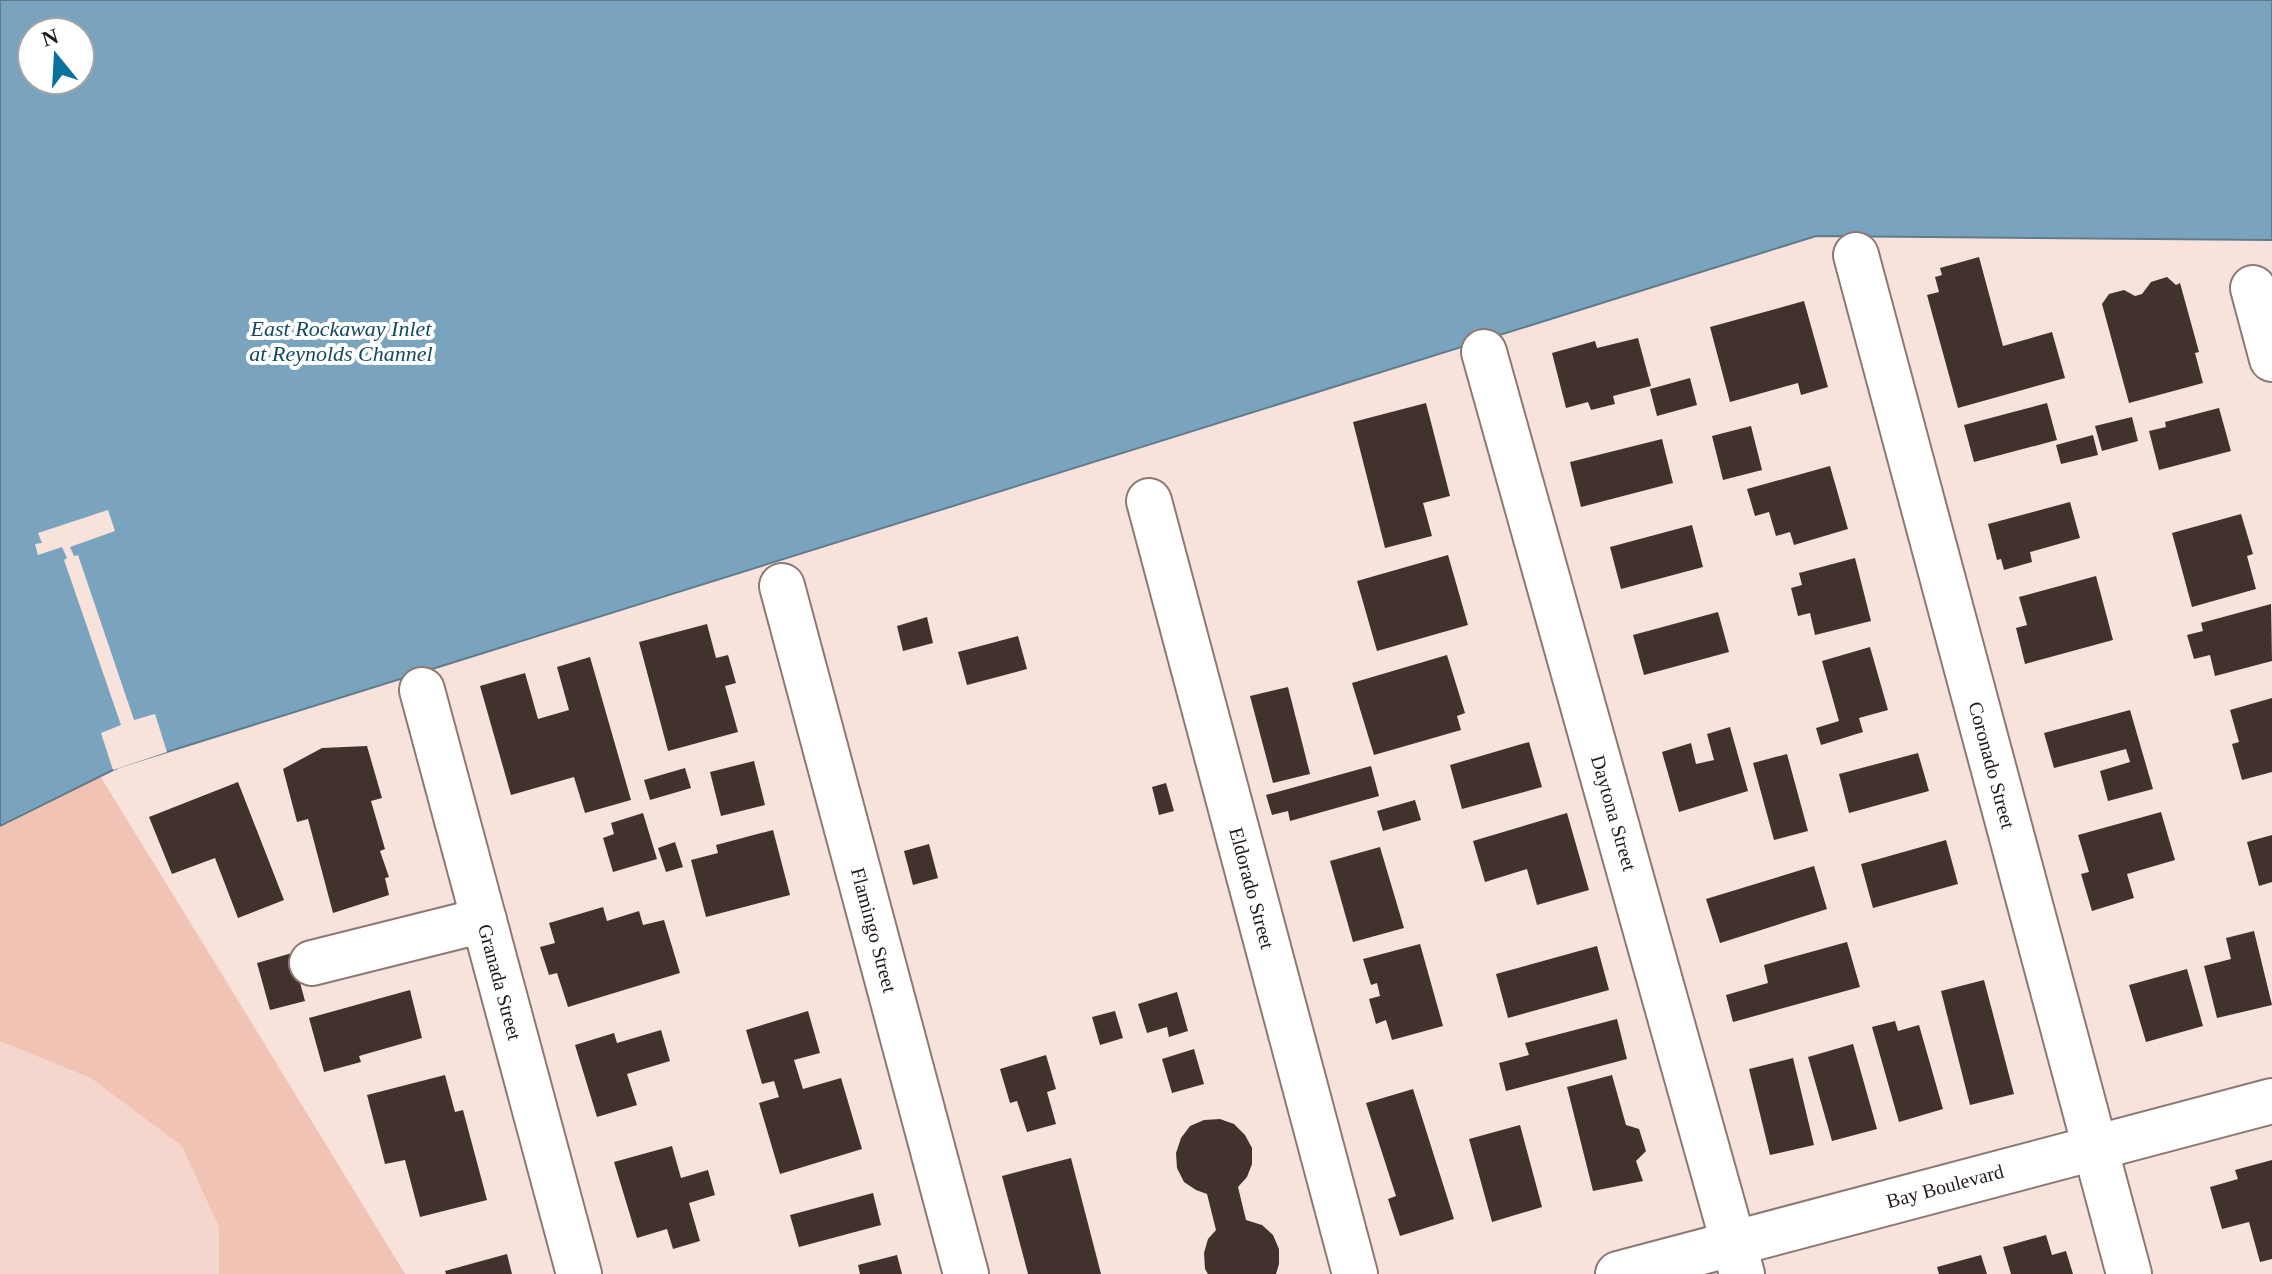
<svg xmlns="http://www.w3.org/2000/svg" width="2272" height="1274" font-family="'Times New Roman',serif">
	<rect width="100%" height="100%" fill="#f8e3dc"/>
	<polygon fill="#f4d6cd" points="100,776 210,953 405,1274 0,1274 0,826"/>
	<polygon fill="#f0c3b5" points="100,776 405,1274 219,1274 219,1227 182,1146 91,1078 0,1041 0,826"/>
	<path fill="#7aa4be" stroke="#607b8c" stroke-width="2" fill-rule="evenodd" d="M 0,0 L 2272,0 L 2272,240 L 1816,236 L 119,767 L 0,826 ZM 32,32 L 80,32 L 80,80 L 32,80 Z"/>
	<polygon fill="#f8e3dc" points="108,510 115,531 70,547 74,556 78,555 134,720 155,714 167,752 113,770 101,733 121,725 64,560 67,558 62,547 38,555 35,544 42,543 38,533"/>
	<g fill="#42322d">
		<polygon points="1979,257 2003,346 2052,332 2065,378 1958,408 1927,295 1939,292 1935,277 1942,275 1940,268"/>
		<polygon points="2167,277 2176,285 2180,283 2199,352 2195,353 2203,383 2129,403 2102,304 2109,294 2124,290 2135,296 2142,294 2151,282"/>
		<polygon points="1804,301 1828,387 1801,395 1798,383 1730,402 1710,327"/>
		<polygon points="1638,338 1651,386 1613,396 1615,404 1591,410 1588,402 1566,408 1552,353 1595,341 1597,348"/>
		<polygon points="1690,378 1697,405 1657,416 1650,389"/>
		<polygon points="1426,403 1450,496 1423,503 1432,536 1385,548 1353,422"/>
		<polygon points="2047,403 2057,440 1974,462 1964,425"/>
		<polygon points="2219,408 2231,451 2159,470 2149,431 2166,427 2165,422"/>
		<polygon points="2132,417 2138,441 2102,451 2095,426"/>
		<polygon points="1751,426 1762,470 1723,480 1712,436"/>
		<polygon points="2093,435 2098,455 2061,464 2056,445"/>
		<polygon points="1662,439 1673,483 1581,507 1570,462"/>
		<polygon points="1830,466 1848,529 1794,545 1790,532 1776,536 1769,512 1755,516 1747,489"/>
		<polygon points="2070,502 2080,538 2030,552 2032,562 2004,570 2001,559 1997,560 1988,524"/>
		<polygon points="2241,514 2253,554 2247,556 2256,589 2192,607 2172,533"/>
		<polygon points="1692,525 1703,567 1621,589 1610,547"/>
		<polygon points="1448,555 1468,625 1377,651 1357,581"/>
		<polygon points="1855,558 1871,621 1815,635 1810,613 1798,616 1791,588 1802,585 1799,573"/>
		<polygon points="2096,576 2113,640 2025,664 2016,628 2027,625 2019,597"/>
		<polygon points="2271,604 2272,661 2215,676 2210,655 2194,659 2187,635 2203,631 2201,623"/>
		<polygon points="1718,612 1729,652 1644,675 1633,635"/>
		<polygon points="927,617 933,643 903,651 897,626"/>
		<polygon points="707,624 716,658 728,655 736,683 725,686 738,732 668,751 639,642"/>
		<polygon points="1018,636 1027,669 967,685 958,652"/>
		<polygon points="1870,647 1888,710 1859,718 1863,732 1821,745 1816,728 1839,721 1822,661"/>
		<polygon points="1447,655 1465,713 1457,716 1461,730 1374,755 1352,683"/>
		<polygon points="590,657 631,800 585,813 574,777 511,795 480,686 525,673 538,719 569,710 557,667"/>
		<polygon points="1288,687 1310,774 1273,783 1250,696"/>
		<polygon points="2272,698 2272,772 2242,780 2232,744 2239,742 2230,710"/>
		<polygon points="2130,710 2153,789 2108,801 2100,771 2130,762 2126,749 2054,768 2044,733"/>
		<polygon points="1730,727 1748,791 1679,812 1662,752 1691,743 1696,764 1714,760 1707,734"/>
		<polygon points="1529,742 1542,787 1462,809 1450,765"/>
		<polygon points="367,746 382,798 371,801 385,849 380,851 389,877 385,878 389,895 333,913 308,819 297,822 283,769 322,748"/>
		<polygon points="1918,753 1929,791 1849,813 1839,774"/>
		<polygon points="1787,754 1808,831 1774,840 1753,763"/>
		<polygon points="754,761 765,805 721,816 710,772"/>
		<polygon points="1371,766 1379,796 1290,821 1288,811 1272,815 1266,795"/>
		<polygon points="685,768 691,788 650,800 644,780"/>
		<polygon points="238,782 284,900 238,918 215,858 172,874 149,817"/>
		<polygon points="1166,783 1174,811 1159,815 1152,787"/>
		<polygon points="1415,800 1421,820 1383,831 1377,811"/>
		<polygon points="2161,812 2175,860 2127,874 2134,898 2092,911 2081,874 2089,872 2078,835"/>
		<polygon points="643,813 657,859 613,872 603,838 614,834 611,823"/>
		<polygon points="1567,813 1589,890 1537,905 1527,869 1485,882 1473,841"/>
		<polygon points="773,830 790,895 706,917 691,860 718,853 716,845"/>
		<polygon points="2272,835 2272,882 2259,886 2247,842"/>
		<polygon points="1946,840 1958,884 1873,908 1861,864"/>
		<polygon points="675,842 683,867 666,872 658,848"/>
		<polygon points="929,844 938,878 913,885 904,851"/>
		<polygon points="1380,847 1404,928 1353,942 1330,861"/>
		<polygon points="1814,866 1827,909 1720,943 1706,899"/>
		<polygon points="603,907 607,921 639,911 643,925 664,920 680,973 568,1007 557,973 549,975 540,947 555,943 549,923"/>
		<polygon points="2254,931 2272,1005 2217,1018 2204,966 2231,959 2226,938"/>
		<polygon points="1847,942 1860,987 1733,1022 1726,995 1768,983 1764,965"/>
		<polygon points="1420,944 1443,1026 1392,1040 1386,1020 1376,1024 1369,999 1380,996 1377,983 1371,985 1363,959"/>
		<polygon points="1597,946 1609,990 1508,1018 1496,974"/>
		<polygon points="292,953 305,1001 270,1010 257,963"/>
		<polygon points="2187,969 2203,1026 2146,1042 2129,985"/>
		<polygon points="1984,980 2014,1094 1970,1105 1941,991"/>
		<polygon points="410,990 422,1038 359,1056 361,1062 324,1072 309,1018"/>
		<polygon points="1177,992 1188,1031 1169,1037 1167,1027 1147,1033 1138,1004"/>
		<polygon points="808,1011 820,1053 794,1060 803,1089 841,1078 862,1149 780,1174 759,1103 779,1097 774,1081 762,1084 746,1030"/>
		<polygon points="1115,1011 1123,1038 1100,1045 1092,1017"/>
		<polygon points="1617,1019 1627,1059 1506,1091 1499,1063 1529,1055 1525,1043"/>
		<polygon points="1895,1021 1898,1031 1919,1025 1943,1109 1899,1122 1872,1027"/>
		<polygon points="661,1030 670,1061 627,1074 637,1105 597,1117 575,1045 614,1033 617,1043"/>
		<polygon points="1853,1044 1877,1129 1832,1141 1808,1057"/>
		<polygon points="1194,1049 1204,1084 1172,1093 1162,1059"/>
		<polygon points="1046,1055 1056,1089 1047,1092 1056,1124 1027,1132 1017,1101 1010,1103 1000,1069"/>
		<polygon points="1793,1058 1814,1145 1770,1155 1749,1069"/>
		<polygon points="445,1075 455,1112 463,1110 487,1200 420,1217 405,1160 385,1164 367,1095"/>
		<polygon points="1612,1075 1626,1125 1639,1129 1646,1151 1636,1161 1643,1181 1593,1191 1567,1087"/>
		<polygon points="1413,1089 1454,1219 1400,1236 1388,1199 1396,1196 1366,1103"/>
		<polygon points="1220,1119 1234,1124 1245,1135 1252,1148 1252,1164 1247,1177 1238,1187 1246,1220 1262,1225 1273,1235 1279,1249 1279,1264 1276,1274 1208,1274 1205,1269 1204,1253 1208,1239 1216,1230 1207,1194 1196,1190 1184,1182 1177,1168 1176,1153 1181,1138 1190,1126 1204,1120"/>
		<polygon points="1520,1125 1542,1207 1492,1222 1469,1139"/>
		<polygon points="672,1146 681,1178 708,1170 715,1195 689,1203 700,1241 673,1249 667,1229 637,1238 614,1162"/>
		<polygon points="1071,1158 1101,1274 1028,1274 1002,1176"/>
		<polygon points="2272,1160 2272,1259 2260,1262 2249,1222 2222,1229 2210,1187 2238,1179 2235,1170"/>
		<polygon points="873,1193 881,1225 799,1247 790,1215"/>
		<polygon points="2046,1235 2052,1255 2066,1251 2073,1274 2011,1274 2003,1247"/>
		<polygon points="507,1254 512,1274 446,1274 445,1271"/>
		<polygon points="897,1255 902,1274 860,1274 858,1265"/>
		<polygon points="1981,1255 1987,1274 1939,1274 1937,1267"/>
	</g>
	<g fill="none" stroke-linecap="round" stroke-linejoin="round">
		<defs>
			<g id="minor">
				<polyline points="1856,255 2129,1274"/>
				<polyline points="2253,288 2272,359"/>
				<polyline points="1484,352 1742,1274"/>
				<polyline points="1149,501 1355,1274"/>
				<polyline points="782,586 966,1274"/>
				<polyline points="422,690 579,1274"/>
				<polyline points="312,963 484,920"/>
				<polyline points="1618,1274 2272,1101"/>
			</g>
		</defs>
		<use href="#minor" stroke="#8c7973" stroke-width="48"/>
		<use href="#minor" stroke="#fff" stroke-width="44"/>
	</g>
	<g text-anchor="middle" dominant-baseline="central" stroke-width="8" stroke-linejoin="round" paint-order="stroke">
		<g font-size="20" fill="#231b19" stroke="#fff">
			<text transform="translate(1992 765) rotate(75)">Coronado Street</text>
			<text transform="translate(1614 813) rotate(74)">Daytona Street</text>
			<text transform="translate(1252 888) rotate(75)">Eldorado Street</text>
			<text transform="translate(874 930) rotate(75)">Flamingo Street</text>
			<text transform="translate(500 982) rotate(75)">Granada Street</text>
			<text transform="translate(1945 1186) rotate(-15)">Bay Boulevard</text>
		</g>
		<g font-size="22" font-style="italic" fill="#124964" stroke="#fff">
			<text x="341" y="328">East Rockaway Inlet<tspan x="341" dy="25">at Reynolds Channel</tspan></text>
		</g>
	</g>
	<g transform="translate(56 56) rotate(342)"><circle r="38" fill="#ffffff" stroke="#a7a4a3" stroke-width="2"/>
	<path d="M0-6L14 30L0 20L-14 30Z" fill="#08719d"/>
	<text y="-12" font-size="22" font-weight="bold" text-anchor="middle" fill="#231b19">N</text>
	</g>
</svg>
